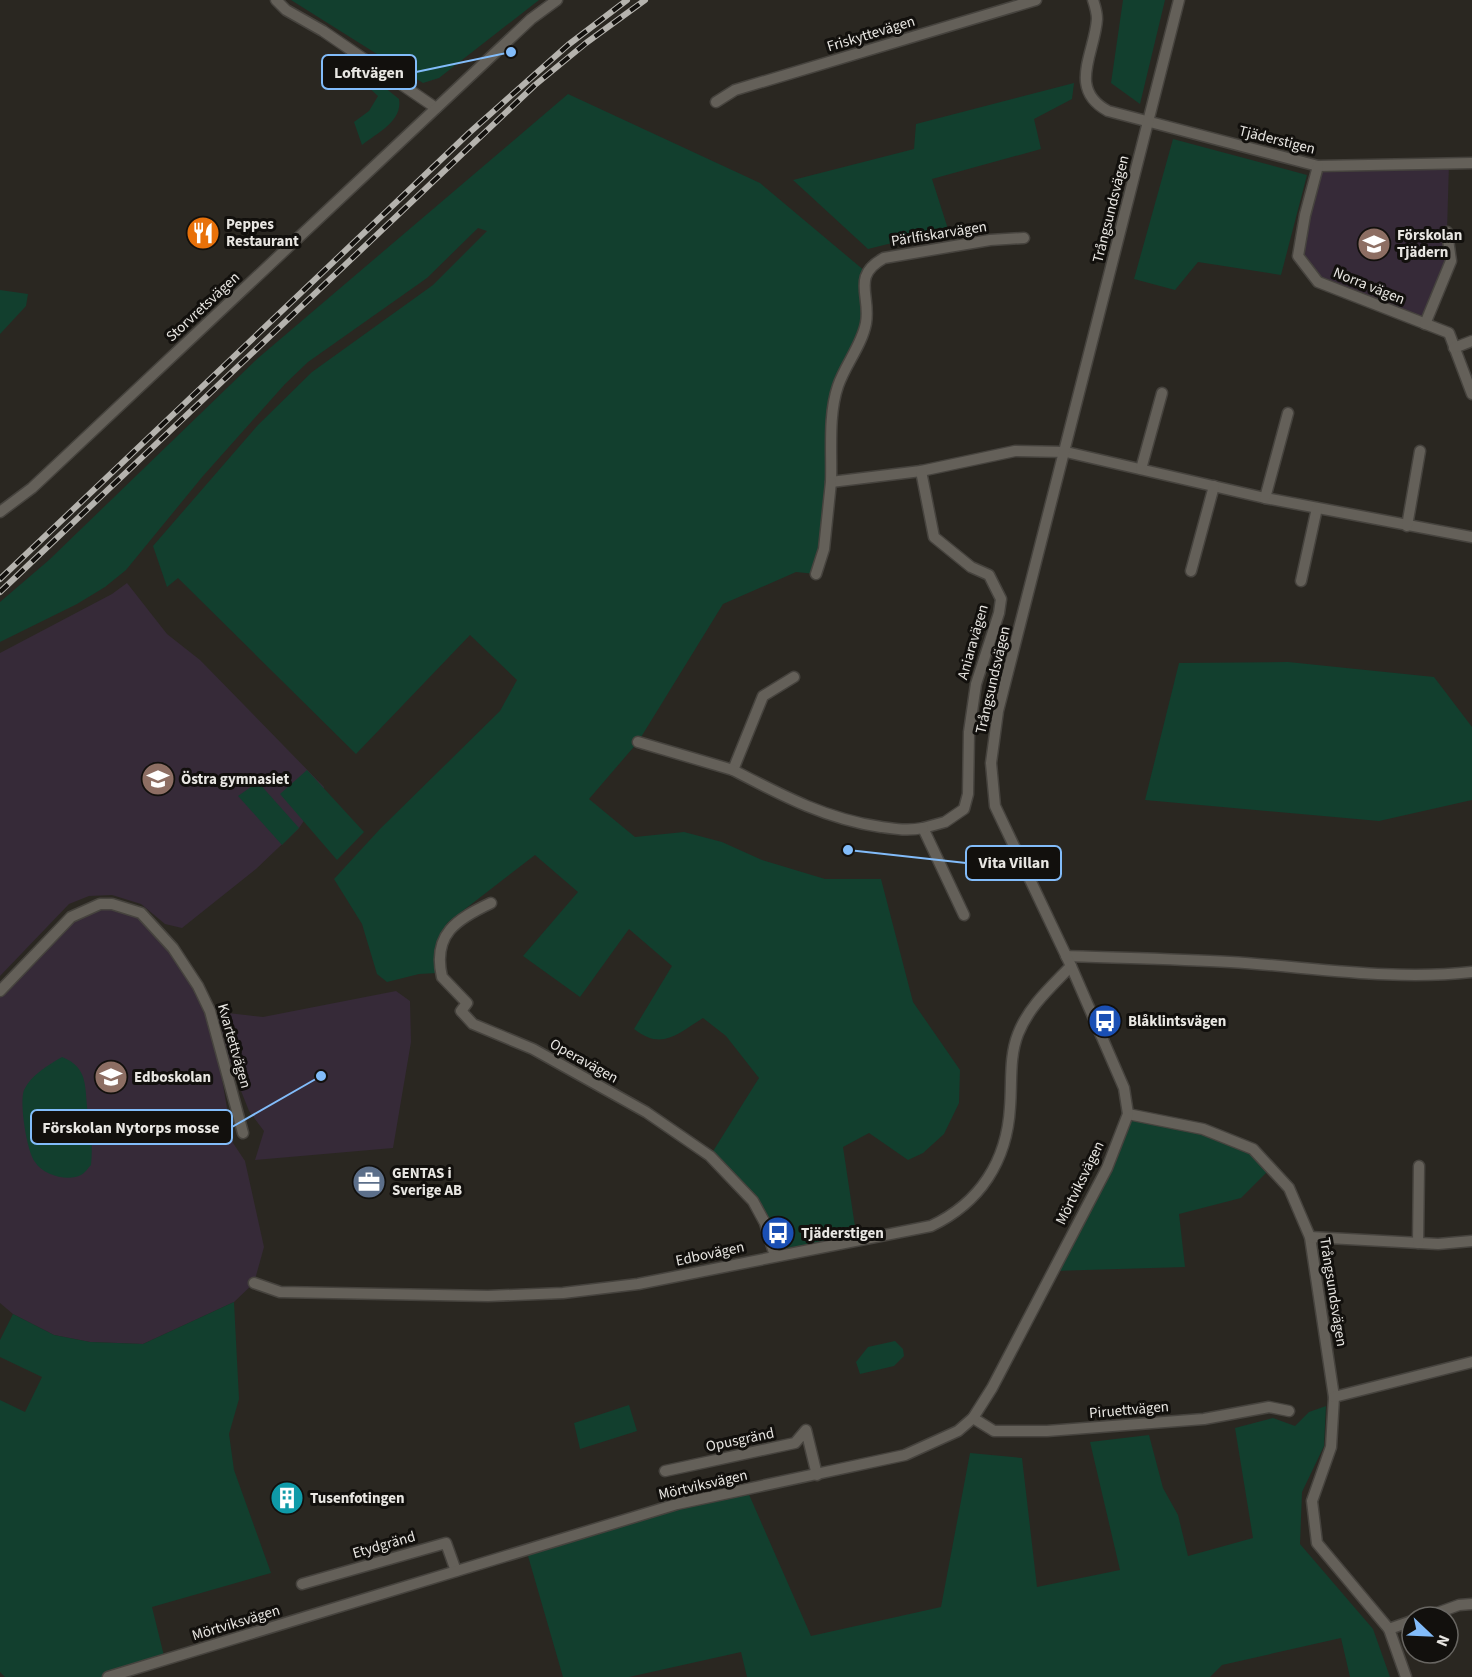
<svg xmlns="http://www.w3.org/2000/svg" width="1472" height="1677" font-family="'Source Sans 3',sans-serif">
	<rect width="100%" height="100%" fill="#2a2721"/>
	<g fill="#362a38">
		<polygon points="1449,163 1447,232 1451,261 1425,324 1318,282 1298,256 1318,166"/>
		<polygon points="127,583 167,634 200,660 324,787 323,793 299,828 256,869 182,928 165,924 141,904 112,895 89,896 69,904 0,976 0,653 112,594"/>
		<polygon points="112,904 153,925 211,1011 263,1017 396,991 410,1001 411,1042 393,1148 255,1160 264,1131 249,1111 211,1015 233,1143 245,1161 264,1247 254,1283 234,1302 143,1344 90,1342 54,1335 13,1314 0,1303 0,991 71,917"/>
	</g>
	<g fill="#123f2e">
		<polygon points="291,0 539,0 439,78 423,83"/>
		<polygon points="1123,0 1165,0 1140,104 1111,83"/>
		<path d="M 369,75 L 399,99 C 403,121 377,133 362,145 L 354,122 L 369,111 L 378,96 L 365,84 Z"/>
		<polygon points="1074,83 1072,99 1034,119 1041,149 932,179 948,229 868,249 793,180 914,149 916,124"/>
		<path d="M 568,94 L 760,183 L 866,272 L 866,322 L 838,385 L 816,574 L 796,572 L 723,604 L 638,742 L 589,799 L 635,837 L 684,832 L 722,842 L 762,860 L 825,879 L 881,879 L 913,1002 L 960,1070 L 959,1103 L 944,1134 L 923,1153 L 908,1160 L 869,1133 L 843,1147 L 857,1240 L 775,1256 L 765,1223 L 710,1156 L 759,1078 L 726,1036 L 703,1018 C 677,1034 662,1051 634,1029 L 672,966 L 629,929 L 580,997 L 523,956 L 578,892 L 535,855 L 447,923 L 439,947 L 437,973 L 419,974 L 387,982 L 377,974 L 362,924 L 334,879 L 380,829 L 500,711 L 517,680 L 470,635 L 356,754 L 178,578 L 167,587 L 153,546 L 258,425 L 312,372 L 433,285 L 487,231 L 478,228 L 427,278 L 308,362 L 285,384 L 203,476 L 126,570 L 105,587 L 77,604 L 0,642 L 0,602 L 49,560 L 257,359 Z"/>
		<polygon points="1173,139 1307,175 1281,275 1198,262 1175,290 1134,279"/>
		<polygon points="0,290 28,294 26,306 0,334"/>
		<polygon points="1288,662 1434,677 1472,727 1472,800 1379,821 1145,800 1179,663"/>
		<polygon points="307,770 364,832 337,860 280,794"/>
		<polygon points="258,782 299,828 282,845 238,796"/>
		<path d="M 62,1057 C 90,1068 84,1089 88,1113 C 91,1132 93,1146 91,1165 C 88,1168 85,1173 81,1175 C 68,1182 43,1175 35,1162 C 27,1152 19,1102 24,1090 C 32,1074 47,1066 62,1057 Z"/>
		<polygon points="1128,1114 1203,1129 1253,1149 1271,1168 1241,1198 1179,1214 1185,1267 1052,1271"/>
		<polygon points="234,1302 239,1399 229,1434 234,1470 271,1573 152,1607 165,1660 108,1677 5,1677 0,1672 0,1400 25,1412 42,1377 0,1357 0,1340 13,1314 54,1335 90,1342 143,1344"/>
		<polygon points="895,1341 903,1349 904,1356 894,1366 860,1374 856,1362 868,1347"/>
		<polygon points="629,1405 637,1431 580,1449 574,1423"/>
		<polygon points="1326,1406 1324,1446 1302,1492 1300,1544 1373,1629 1390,1677 1350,1677 1341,1638 1222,1665 1210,1677 747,1677 741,1652 629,1677 563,1677 526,1549 747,1490 811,1636 941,1607 970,1453 1022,1458 1037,1587 1120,1570 1090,1442 1149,1435 1163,1488 1178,1515 1188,1556 1253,1538 1235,1428 1273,1418 1295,1426 1309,1412"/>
	</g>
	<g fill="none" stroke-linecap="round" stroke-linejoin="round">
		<defs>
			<g id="street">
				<polyline points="276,0 286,10 323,31 436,108"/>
				<path d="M 1093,0 C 1095,6 1097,13 1097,19 C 1095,53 1067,89 1108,111 L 1318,166 L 1472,163"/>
				<polyline points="716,102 735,90 1036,0"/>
				<polyline points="1318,166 1305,215 1298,256 1318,282 1449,333 1472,394"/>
				<path d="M 1024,238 L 990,240 L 884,258 C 851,276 871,295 866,323 C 862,345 845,365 838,386 C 828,415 832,452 831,482 L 921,471 L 1015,451 L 1066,452 L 1265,498 L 1472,537"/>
				<polyline points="1425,324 1451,261 1447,232"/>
				<polyline points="1454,348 1472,341"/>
				<polyline points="1141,469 1162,393"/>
				<polyline points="921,471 934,537 971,567 989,575 1001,599 999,613 976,684 969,732 968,794 964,809 945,822 923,828 964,915"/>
				<polyline points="1265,498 1288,413"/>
				<polyline points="0,512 32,488 531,19 557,0"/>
				<polyline points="1407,526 1420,451"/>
				<polyline points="1191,571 1214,486"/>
				<polyline points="816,574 824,549 831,482"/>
				<polyline points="1301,581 1317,508"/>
				<path d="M 794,677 L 763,696 L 733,770 C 781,795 826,819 881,827 C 895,829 908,831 923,828"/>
				<polyline points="638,742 733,770"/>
				<path d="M 491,903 C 457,919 432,934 442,977 L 467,1003 L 461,1011 L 473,1024 L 533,1049 L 646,1112 L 710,1156 L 753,1201 L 765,1223 L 775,1256"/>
				<path d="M 1066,956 C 1120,958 1175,959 1230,962 C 1311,967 1392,981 1472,972"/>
				<polyline points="0,991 71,917 100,904 112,904 141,913 173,948 198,986 210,1011 243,1133"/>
				<polyline points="1128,1114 1203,1129 1253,1149 1289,1188 1310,1237 1334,1397 1331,1447 1312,1501 1317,1543 1389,1629 1406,1677"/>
				<polyline points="1310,1237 1438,1244 1472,1241"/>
				<polyline points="1418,1243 1419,1166"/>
				<path d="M 254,1283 L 280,1292 L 488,1296 L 563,1293 L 638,1284 L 931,1226 C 980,1203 1007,1161 1010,1107 C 1012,1082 1009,1057 1018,1034 C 1029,1006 1051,987 1071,966"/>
				<polyline points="1334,1397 1472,1362"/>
				<polyline points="973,1418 994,1431 1047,1431 1204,1419 1269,1407 1289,1411"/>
				<polyline points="665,1471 795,1443 806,1430 817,1475"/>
				<polyline points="302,1584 446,1543 456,1571"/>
				<polyline points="1426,1617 1459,1605 1472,1604"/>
				<polyline points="1389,1629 1412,1621"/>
				<polyline points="108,1677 677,1504 905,1455 958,1431 973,1418 992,1388 1107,1168 1128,1114 1124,1088 1071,966 995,806 991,763 998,711 1179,0"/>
			</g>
		</defs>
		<use href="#street" stroke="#46433e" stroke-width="13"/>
		<use href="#street" stroke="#646059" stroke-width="10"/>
		<defs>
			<g id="rail">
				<polyline points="0,579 469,133 568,45 627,0"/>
				<polyline points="0,592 535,85 586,43 645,0"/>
			</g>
		</defs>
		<use href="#rail" stroke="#b5b3ae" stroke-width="6"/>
		<use href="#rail" stroke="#12100d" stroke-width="4" stroke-dasharray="11" stroke-linecap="butt"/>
	</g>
	<defs>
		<symbol id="restaurant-disc" viewBox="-11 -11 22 22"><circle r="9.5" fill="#e8710a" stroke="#12100d"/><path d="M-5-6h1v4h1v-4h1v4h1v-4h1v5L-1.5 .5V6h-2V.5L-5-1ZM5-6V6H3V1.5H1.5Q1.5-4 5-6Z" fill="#fff"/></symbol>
		<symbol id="school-disc" viewBox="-11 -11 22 22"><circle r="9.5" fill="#8d6e63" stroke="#12100d"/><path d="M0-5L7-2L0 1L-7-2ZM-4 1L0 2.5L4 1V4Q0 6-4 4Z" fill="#fff"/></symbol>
		<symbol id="bus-disc" viewBox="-11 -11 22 22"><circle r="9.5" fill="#1a4fb4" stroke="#12100d"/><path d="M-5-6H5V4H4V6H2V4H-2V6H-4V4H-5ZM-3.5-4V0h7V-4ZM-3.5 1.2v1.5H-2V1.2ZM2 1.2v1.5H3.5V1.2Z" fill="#fff"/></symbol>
		<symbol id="office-disc" viewBox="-11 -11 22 22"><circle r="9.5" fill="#5c6f8a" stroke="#12100d"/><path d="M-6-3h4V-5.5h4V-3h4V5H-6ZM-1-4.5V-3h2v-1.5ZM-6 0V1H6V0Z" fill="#fff"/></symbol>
		<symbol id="building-disc" viewBox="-11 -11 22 22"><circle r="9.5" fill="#0f9aa8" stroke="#12100d"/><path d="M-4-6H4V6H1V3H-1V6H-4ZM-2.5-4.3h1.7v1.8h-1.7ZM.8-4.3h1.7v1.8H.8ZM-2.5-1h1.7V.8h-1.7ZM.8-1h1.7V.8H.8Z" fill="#fff"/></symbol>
	</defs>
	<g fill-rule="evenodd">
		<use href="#restaurant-disc" x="184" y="214" width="38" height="38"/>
		<use href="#school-disc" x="1355" y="225" width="38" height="38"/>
		<use href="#school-disc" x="139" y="760" width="38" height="38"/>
		<use href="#bus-disc" x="1086" y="1002" width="38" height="38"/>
		<use href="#school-disc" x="92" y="1058" width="38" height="38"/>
		<use href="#office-disc" x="350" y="1163" width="38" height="38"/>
		<use href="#bus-disc" x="759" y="1214" width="38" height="38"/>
		<use href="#building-disc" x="268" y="1479" width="38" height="38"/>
	</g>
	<g text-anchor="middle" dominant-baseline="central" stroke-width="6" stroke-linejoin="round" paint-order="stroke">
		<g font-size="15" fill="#e8e6e2" stroke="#12100d">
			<text transform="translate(871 34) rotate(-17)">Friskyttevägen</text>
			<text transform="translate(1277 140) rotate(14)">Tjäderstigen</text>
			<text transform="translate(1111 209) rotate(-76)">Trångsundsvägen</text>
			<text transform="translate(939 234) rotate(-9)">Pärlfiskarvägen</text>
			<text transform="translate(1369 286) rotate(22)">Norra vägen</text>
			<text transform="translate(203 307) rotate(-43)">Storvretsvägen</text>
			<text transform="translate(973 642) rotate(-74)">Aniaravägen</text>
			<text transform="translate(993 680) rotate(-77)">Trångsundsvägen</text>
			<text transform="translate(234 1046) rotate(74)">Kvartettvägen</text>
			<text transform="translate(584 1061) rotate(29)">Operavägen</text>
			<text transform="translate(1080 1183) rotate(-64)">Mörtviksvägen</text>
			<text transform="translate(710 1254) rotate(-12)">Edbovägen</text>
			<text transform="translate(1333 1292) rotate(81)">Trångsundsvägen</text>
			<text transform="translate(1129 1410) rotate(-5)">Piruettvägen</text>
			<text transform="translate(740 1440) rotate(-12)">Opusgränd</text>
			<text transform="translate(703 1485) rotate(-13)">Mörtviksvägen</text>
			<text transform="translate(384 1545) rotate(-16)">Etydgränd</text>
			<text transform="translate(236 1623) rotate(-17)">Mörtviksvägen</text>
		</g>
		<g font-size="15" font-weight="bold" fill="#e8e6e2" stroke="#12100d" text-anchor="start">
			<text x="226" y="224">Peppes<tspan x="226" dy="17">Restaurant</tspan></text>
			<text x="1397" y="235">Förskolan<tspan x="1397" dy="17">Tjädern</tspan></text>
			<text x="181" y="779">Östra gymnasiet</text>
			<text x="1128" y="1021">Blåklintsvägen</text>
			<text x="134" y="1077">Edboskolan</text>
			<text x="392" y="1173">GENTAS i<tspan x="392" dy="17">Sverige AB</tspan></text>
			<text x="801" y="1233">Tjäderstigen</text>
			<text x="310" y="1498">Tusenfotingen</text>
		</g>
	</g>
	<path fill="none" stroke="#82bcfa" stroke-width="2" d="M511 52L416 72M848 850L966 863M321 1076L232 1127"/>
	<g fill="#82bcfa" stroke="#12100d" stroke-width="2">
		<circle cx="511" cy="52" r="6"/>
		<circle cx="848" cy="850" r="6"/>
		<circle cx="321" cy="1076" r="6"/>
	</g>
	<g fill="#12100d" stroke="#82bcfa" stroke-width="2">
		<rect x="322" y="55" width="94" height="34" rx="6"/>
		<rect x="966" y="846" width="95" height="34" rx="6"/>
		<rect x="31" y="1110" width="201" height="34" rx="6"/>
	</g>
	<g font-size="16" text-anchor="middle" font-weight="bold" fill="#e8e6e2">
		<text x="369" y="78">Loftvägen</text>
		<text x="1014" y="868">Vita Villan</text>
		<text x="131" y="1133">Förskolan Nytorps mosse</text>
	</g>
	<g transform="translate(1430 1635) rotate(113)"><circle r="28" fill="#12100d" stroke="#686662" stroke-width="1.5"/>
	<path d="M0-4.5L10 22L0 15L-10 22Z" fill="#82bcfa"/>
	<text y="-9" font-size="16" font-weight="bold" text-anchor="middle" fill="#e8e6e2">N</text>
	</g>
</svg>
